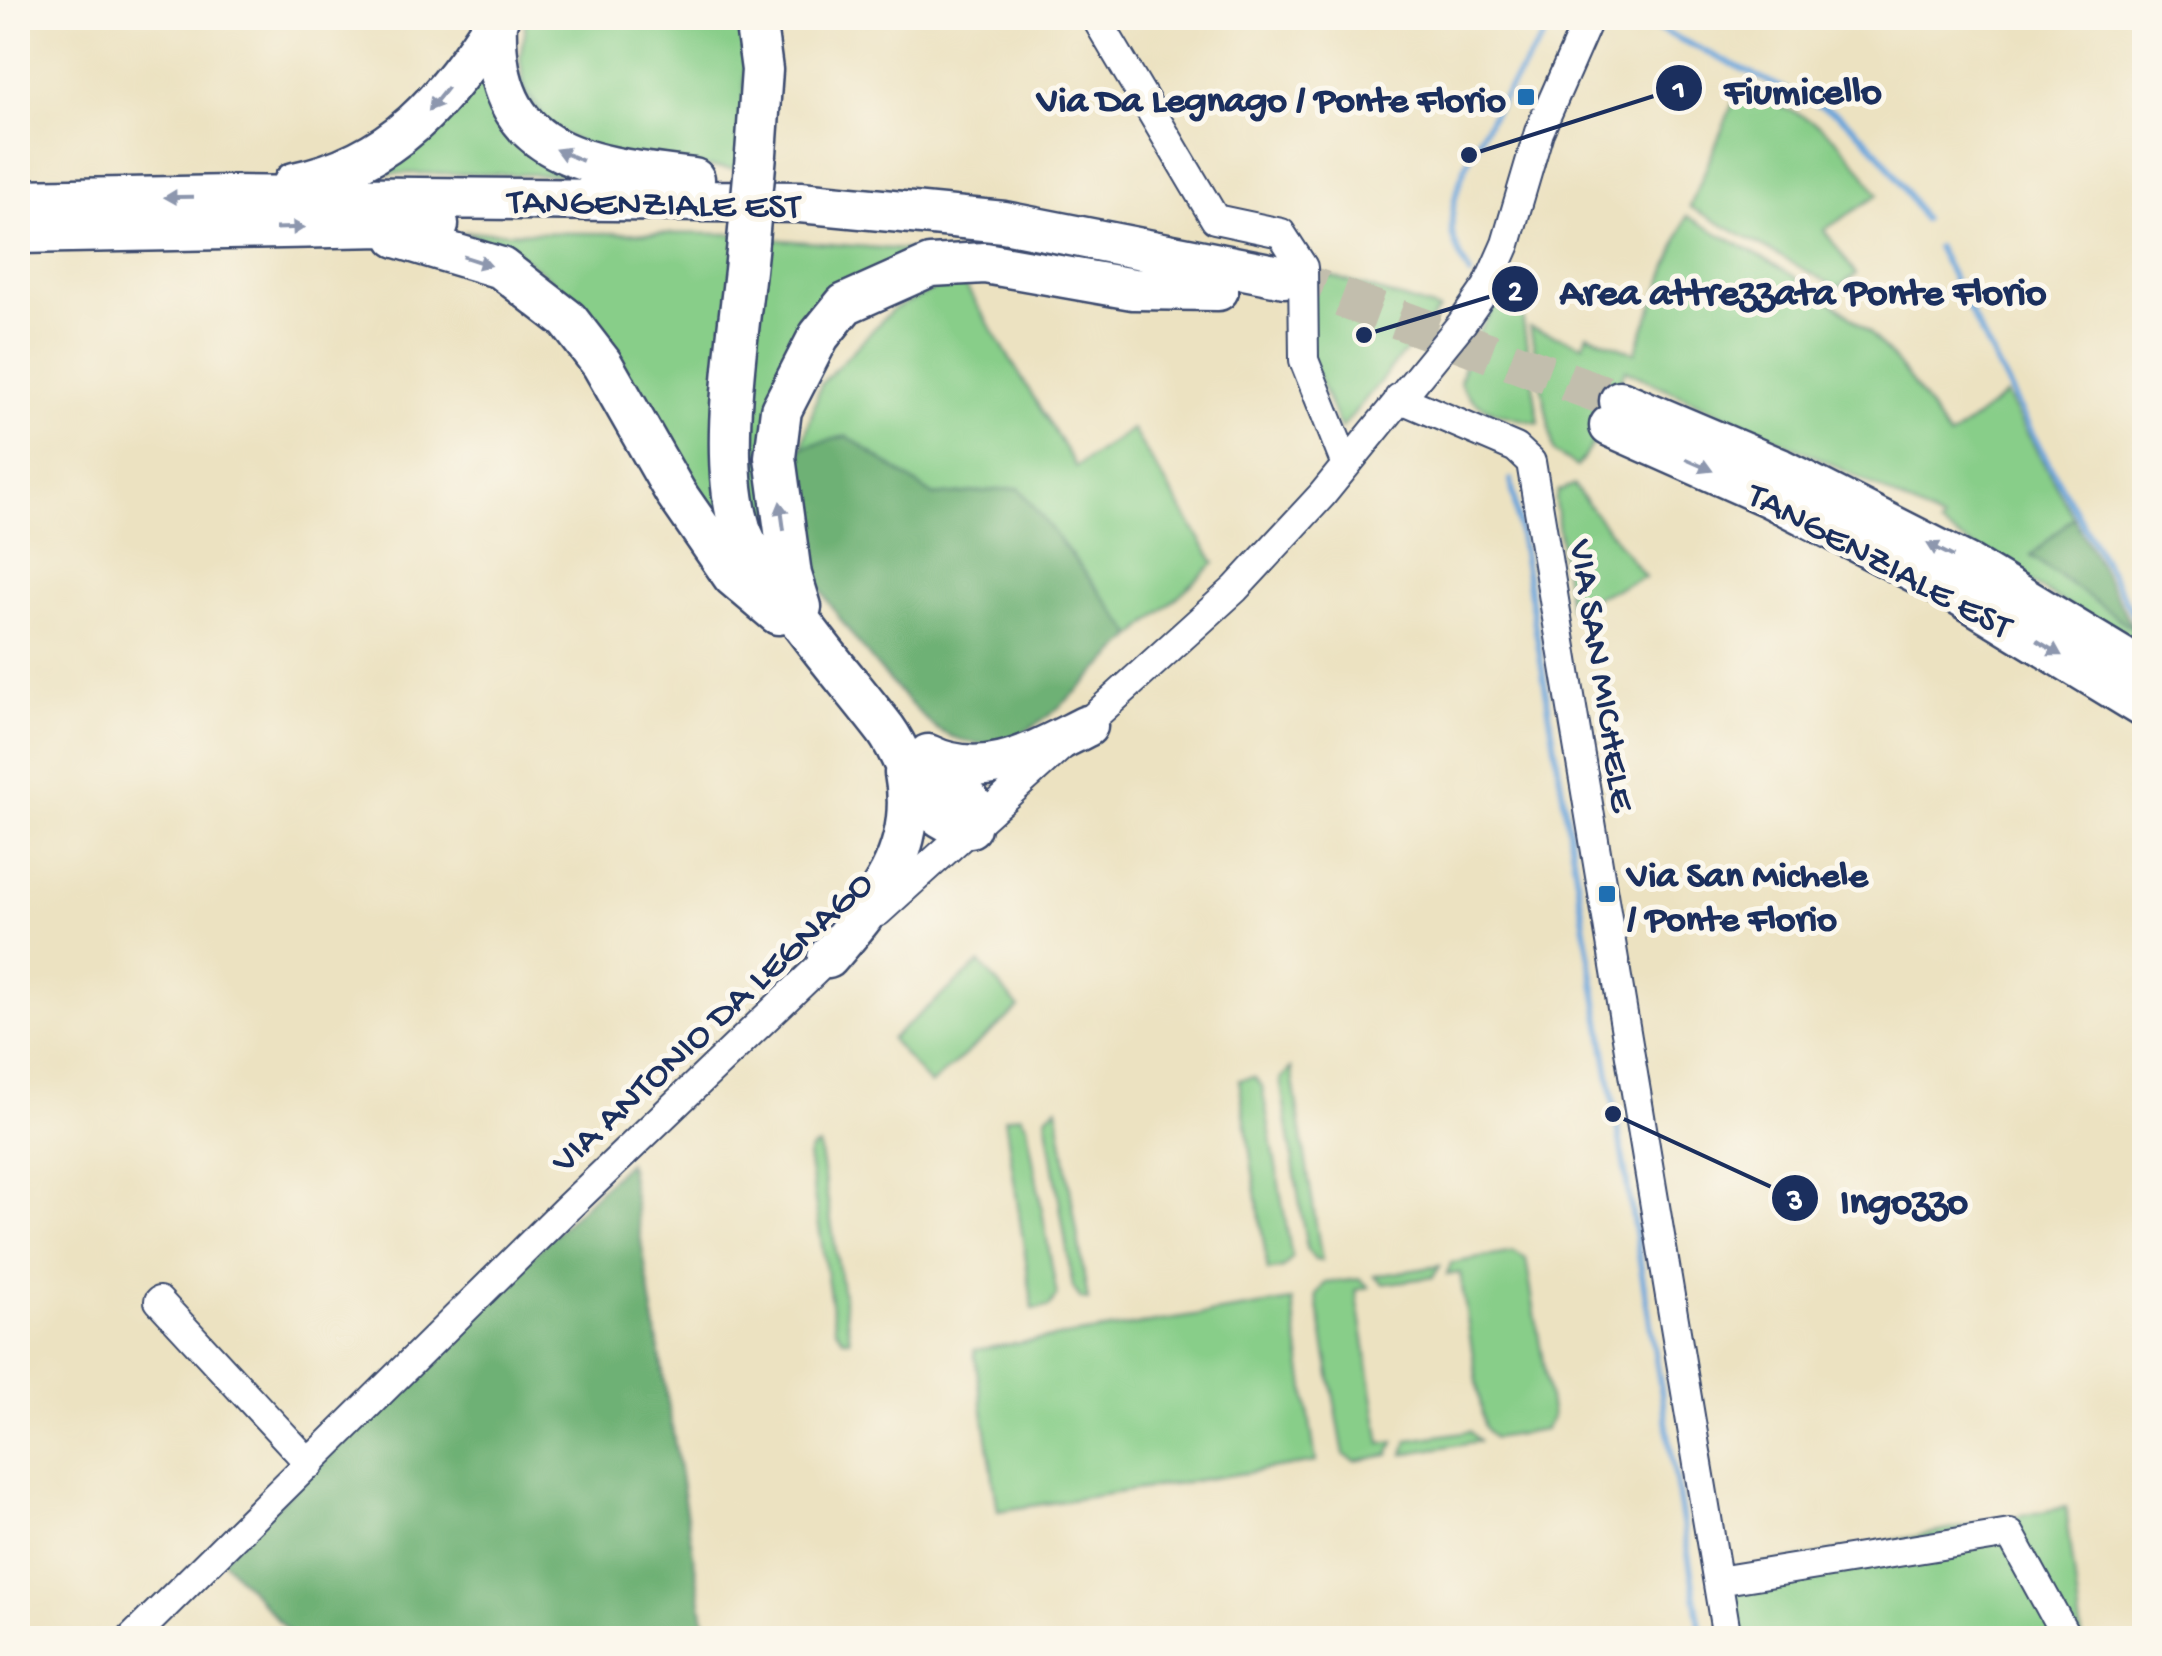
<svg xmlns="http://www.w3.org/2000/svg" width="2162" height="1656" font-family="'Gochi Hand',sans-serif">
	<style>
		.green { fill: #88ce89; stroke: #527e74; stroke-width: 2.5 }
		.forest { fill: #6eb175; stroke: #44706a; stroke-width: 2.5 }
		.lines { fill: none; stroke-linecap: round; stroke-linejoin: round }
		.stream { stroke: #6aa5da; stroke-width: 6 }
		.highway-tunnel { stroke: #c2bead; stroke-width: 40; stroke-dasharray: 40 20; stroke-linecap: butt }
		.minor-casing { stroke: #3a4a6d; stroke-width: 32 }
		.highway-casing { stroke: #3a4a6d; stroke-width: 45 }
		.minor { stroke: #fff; stroke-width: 28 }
		.highway { stroke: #fff; stroke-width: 40 }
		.highway-bridge-casing { stroke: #3a4a6d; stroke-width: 45; stroke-linecap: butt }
		.highway-bridge { stroke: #fff; stroke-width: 40 }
		.oneway { fill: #8d97ae }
		.poi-dot { fill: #1f6fb2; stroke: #fbf7ec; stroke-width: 4 }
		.labels { text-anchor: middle; stroke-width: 10; stroke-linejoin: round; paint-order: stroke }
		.poi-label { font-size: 38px; font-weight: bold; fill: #1b2f5e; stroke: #fbf7ec; text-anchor: end }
		.street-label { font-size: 38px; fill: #1b2f5e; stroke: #fbf7ec }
		.leader { fill: none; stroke: #1b2f5e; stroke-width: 4 }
		.callout-dot { fill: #1b2f5e; stroke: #fbf7ec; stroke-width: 4 }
		.mark-label { font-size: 30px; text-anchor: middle; font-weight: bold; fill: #fff }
		.callout-label { font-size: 40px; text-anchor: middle; font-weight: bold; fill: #1b2f5e; stroke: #fbf7ec; stroke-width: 10; stroke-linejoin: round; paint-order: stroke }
	</style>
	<rect width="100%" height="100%" fill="#fbf7ec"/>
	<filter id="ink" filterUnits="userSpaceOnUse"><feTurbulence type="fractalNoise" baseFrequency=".01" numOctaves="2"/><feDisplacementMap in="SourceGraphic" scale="20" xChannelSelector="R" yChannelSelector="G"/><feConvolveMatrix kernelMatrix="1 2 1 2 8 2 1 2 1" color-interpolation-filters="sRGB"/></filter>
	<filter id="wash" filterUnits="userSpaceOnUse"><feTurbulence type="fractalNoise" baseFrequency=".0048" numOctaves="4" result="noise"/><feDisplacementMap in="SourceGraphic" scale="40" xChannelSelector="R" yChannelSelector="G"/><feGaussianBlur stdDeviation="2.25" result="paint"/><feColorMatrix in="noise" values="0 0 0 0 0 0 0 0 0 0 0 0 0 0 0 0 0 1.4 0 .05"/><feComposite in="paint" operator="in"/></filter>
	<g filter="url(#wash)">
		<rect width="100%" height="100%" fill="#ece2c1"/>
		<path class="green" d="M526 18H745L744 169 615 162 548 125 525 90 520 60Z
			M494 42 582 175 387 173 383 168Z
			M1738 91C1815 118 1833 124 1878 195L1824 230 1856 274 1838 288 1690 207Z
			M1687 216C1748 251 1818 283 1869 333 1901 363 1925 402 1949 438L2006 395 2073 517 2031 556 2144 636V653L1940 526 1943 522 1826 461 1625 370 1599 434 1577 467 1554 452 1530 327 1583 345 1587 334 1635 353Z
			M463 232 739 234 736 555 687 480 614 350 577 300 523 257Z
			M769 239 929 252 802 333 766 548C732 447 757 342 769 239Z
			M1308 269 1439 310 1341 429 1311 361Z
			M960 277 1076 467 1132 429 1215 563 1134 636 1019 488 934 496 847 436 802 447 821 384 892 310Z
			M1513 277H1516L1539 423C1512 418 1471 411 1460 382L1467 351Z
			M1573 485 1645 577 1569 608 1555 501 1558 491Z
			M980 963 1019 1008 930 1085 891 1039Z
			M1291 1068 1322 1261 1315 1260 1307 1250 1280 1079Z
			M1254 1077 1262 1086 1292 1258 1283 1268 1268 1271 1239 1080Z
			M1057 1107 1088 1300 1081 1299 1073 1288 1046 1117Z
			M1020 1115 1027 1125 1057 1296 1049 1307 1033 1309 1005 1118Z
			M819 1146 850 1339H843L835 1328 808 1157 812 1148Z
			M1514 1252 1526 1259 1552 1417 1544 1430 1494 1438 1484 1427 1460 1273 1447 1275 1451 1263Z
			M1440 1266 1433 1277 1383 1284 1374 1276Z
			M1360 1279 1369 1287 1356 1290 1381 1444 1394 1442 1389 1455 1355 1461 1344 1455 1316 1295 1325 1283Z
			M1292 1301 1316 1462 998 1511 974 1350Z
			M1470 1431 1479 1441 1404 1454 1408 1440Z
			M2066 1507 2082 1638H1730L1733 1572Z"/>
		<path class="forest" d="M847 436 934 496 1019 488 1134 636C1098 669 1045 732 997 743 979 748 945 737 932 725 899 695 825 609 811 568 797 527 798 490 802 447Z
			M2073 517 2134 629 2031 556Z
			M628 1162 707 1638H294L222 1559Z"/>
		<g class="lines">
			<path class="stream" d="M1635 18 1837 114C1877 142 1898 178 1923 219
				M1937 247 2034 437 2144 634
				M1470 275C1463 262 1454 246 1452 232 1446 166 1522 73 1556 18
				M1511 480 1702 1638"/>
		</g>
	</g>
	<g filter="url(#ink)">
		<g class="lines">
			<path class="highway-tunnel" d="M1285 277 1620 401"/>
			<defs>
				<path id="minor" d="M1096 18 1215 219 1281 233 1303 267 1304 360 1346 465
					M1399 398 1516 448 1531 462 1727 1638
					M878 912 1235 589 1322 495 1462 323 1487 287 1506 244 1539 132 1589 18
					M159 1301 310 1464
					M1718 1581 2010 1534 2067 1638
					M132 1638 564 1211 839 948"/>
				<path id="highway" d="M755 18 762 70 756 154
					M496 21C491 158 586 166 694 179
					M294 183C394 163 445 99 498 18
					M18 200 231 196 800 202 1004 222 1285 277
					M18 233 438 225
					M397 237 501 268 568 320 602 364 675 492 733 576 778 614
					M748 241C741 323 716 450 740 528 747 549 762 568 775 586 809 637 849 682 886 730 913 767 914 820 970 827L972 805 944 763
					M1620 401 1780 469 1967 564 2144 671
					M1610 426 1770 497 1957 593 2144 707
					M801 607 791 575 775 457 781 410 819 336 845 304 930 266 985 263 1133 289 1218 290
					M928 755C984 783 1036 751 1087 726
					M828 958C876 902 920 851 905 773"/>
			</defs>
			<use href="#minor" class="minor-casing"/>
			<use href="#highway" class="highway-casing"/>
			<use href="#minor" class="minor"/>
			<use href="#highway" class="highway"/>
			<defs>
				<path id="highway-bridge" d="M748 241 756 154"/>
			</defs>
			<use href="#highway-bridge" class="highway-bridge-casing"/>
			<use href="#highway-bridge" class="highway-bridge"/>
		</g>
		<defs><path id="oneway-solid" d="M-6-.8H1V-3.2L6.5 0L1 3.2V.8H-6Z" transform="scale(2.5)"/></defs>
		<g class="oneway">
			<use href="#oneway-solid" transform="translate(438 99) rotate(129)"/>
			<use href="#oneway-solid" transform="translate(569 155) rotate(-157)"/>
			<use href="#oneway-solid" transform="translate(179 197) rotate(179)"/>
			<use href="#oneway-solid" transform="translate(290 228) rotate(-2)"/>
			<use href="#oneway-solid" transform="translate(477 261) rotate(18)"/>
			<use href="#oneway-solid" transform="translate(1699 465) rotate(24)"/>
			<use href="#oneway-solid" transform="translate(782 516) rotate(-98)"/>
			<use href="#oneway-solid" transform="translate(1940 550) rotate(-153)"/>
			<use href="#oneway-solid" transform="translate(2049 648) rotate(31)"/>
		</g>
	</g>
	<g class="poi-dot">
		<rect x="1516" y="87" width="20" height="20" rx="5"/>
		<rect x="1597" y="884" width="20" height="20" rx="5"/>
	</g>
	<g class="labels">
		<g class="poi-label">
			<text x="1506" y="110">Via Da Legnago / Ponte Florio</text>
			<text x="1627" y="885" text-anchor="start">Via San Michele<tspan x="1627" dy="44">/ Ponte Florio</tspan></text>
		</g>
		<g class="street-label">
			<text transform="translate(654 201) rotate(1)" y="13">TANGENZIALE EST</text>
			<text transform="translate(1881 558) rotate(28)" y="13">TANGENZIALE EST</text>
			<text transform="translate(1605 675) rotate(81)" y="13">VIA SAN MICHELE</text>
			<text transform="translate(710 1020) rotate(-43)" y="13">VIA ANTONIO DA LEGNAGO</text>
		</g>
	</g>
	<path class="leader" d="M1469 155L1679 88M1364 335L1515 289M1613 1114L1795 1198"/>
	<g class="callout-dot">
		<circle cx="1469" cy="155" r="10"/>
		<circle cx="1364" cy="335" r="10"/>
		<circle cx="1613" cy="1114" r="10"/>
		<circle cx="1679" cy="88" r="25"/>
		<circle cx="1515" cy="289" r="25"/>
		<circle cx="1795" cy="1198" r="25"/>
	</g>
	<g class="mark-label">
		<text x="1679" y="98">1</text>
		<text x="1515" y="300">2</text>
		<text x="1795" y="1209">3</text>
	</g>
	<g class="callout-label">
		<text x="1803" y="102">Fiumicello</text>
		<text x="1803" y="303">Area attrezzata Ponte Florio</text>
		<text x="1904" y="1212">Ingozzo</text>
	</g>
	<rect width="2162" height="1656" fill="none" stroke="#fbf7ec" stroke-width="60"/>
</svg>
